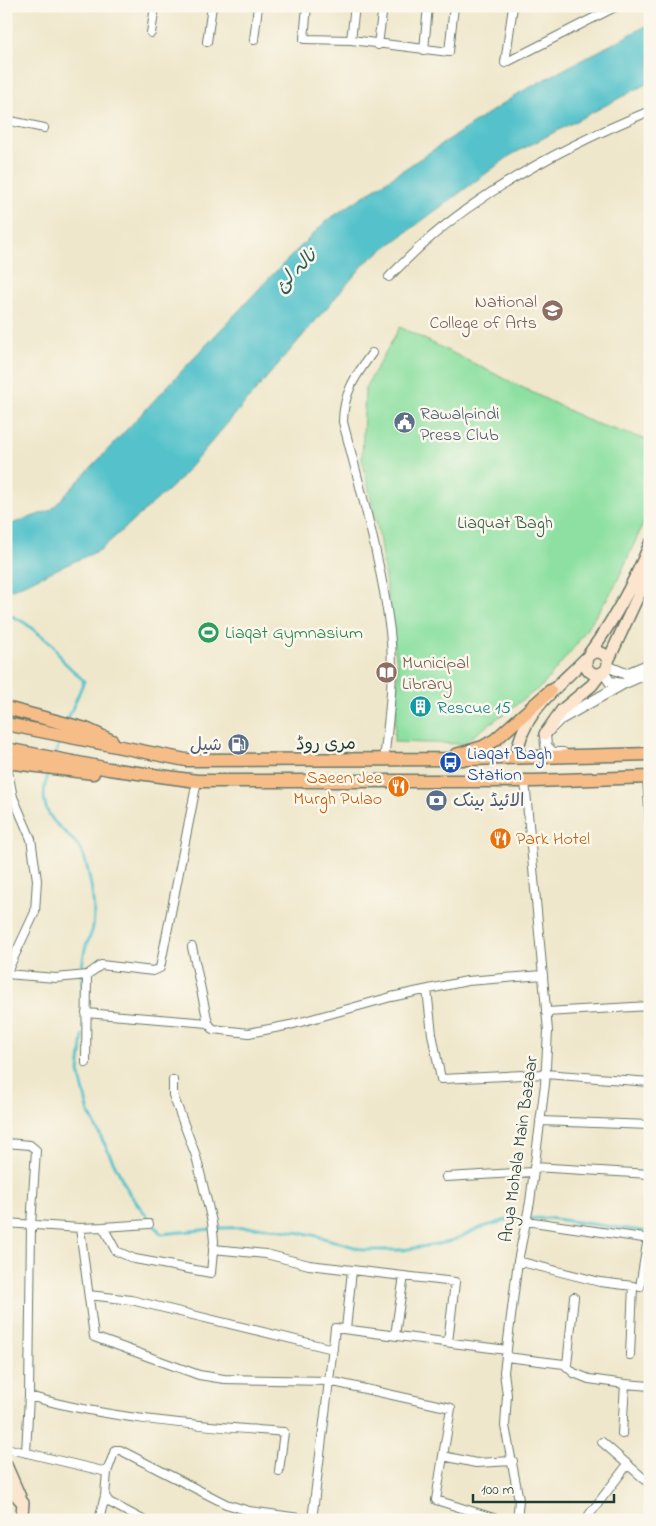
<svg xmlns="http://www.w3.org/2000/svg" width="656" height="1526" font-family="'Indie Flower','Playpen Sans Arabic',sans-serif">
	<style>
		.green { fill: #8de0a1; stroke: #568e6a }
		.water { fill: #54c2cb; stroke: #3a8080 }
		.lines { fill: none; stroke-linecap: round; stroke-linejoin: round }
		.stream { stroke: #54c2cb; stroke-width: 3 }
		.minor-casing { stroke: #687869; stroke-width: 10 }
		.tertiary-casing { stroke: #687869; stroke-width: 12 }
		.secondary-casing { stroke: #687869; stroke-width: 14 }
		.primary-casing { stroke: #687869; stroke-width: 15 }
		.minor { stroke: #fff; stroke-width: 8 }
		.tertiary { stroke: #fff; stroke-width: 10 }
		.secondary { stroke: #fce5cf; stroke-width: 11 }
		.primary { stroke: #f7bd88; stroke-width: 12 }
		.labels { text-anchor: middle; stroke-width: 5; stroke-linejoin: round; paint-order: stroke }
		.education-label { font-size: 18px; fill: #785e54; stroke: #fbf7ec; text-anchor: end }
		.service-label { font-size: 18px; fill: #4e5e75; stroke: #fbf7ec; text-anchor: start }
		.park-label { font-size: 18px; fill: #355e4a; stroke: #fbf7ec }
		.leisure-label { font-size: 18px; fill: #27864d; stroke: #fbf7ec; text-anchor: start }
		.culture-label { font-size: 18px; fill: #0d838f; stroke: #fbf7ec; text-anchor: start }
		.street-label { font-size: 18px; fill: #1f3d34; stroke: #fbf7ec }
		.transit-label { font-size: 18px; fill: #164399; stroke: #fbf7ec; text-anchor: start }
		.food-label { font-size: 18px; fill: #c56008; stroke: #fbf7ec; text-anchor: end }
		.water-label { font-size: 19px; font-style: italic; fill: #2c5e5a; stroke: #fbf7ec }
	</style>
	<rect width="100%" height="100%" fill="#fbf7ec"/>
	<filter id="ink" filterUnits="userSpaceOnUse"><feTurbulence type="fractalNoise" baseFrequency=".02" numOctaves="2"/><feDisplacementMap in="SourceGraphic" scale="10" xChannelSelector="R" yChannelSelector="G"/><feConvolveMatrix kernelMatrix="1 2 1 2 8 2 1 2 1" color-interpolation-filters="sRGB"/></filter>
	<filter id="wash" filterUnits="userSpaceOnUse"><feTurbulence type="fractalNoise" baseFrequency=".0096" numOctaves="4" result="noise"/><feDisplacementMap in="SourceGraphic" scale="20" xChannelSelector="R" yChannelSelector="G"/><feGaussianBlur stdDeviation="1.12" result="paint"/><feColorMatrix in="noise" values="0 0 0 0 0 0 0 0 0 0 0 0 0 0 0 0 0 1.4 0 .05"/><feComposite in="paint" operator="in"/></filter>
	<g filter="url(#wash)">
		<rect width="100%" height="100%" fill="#efe7cb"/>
		<path class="green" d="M400 327 594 423 650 441V509L614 588 576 645 543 685 462 744 394 742 398 671 379 535 362 459 365 388Z"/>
		<path class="water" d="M650 24V82L511 155 366 262 177 482 100 550 6 592V526L51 510 274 273 326 221 519 93Z"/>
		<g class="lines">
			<path class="stream" d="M6 613 25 623 52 644 64 662 84 681 67 721
				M55 756 61 738
				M49 771C29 828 76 824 86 863 91 883 96 906 93 927 92 935 87 941 85 949 81 966 81 984 84 1001
				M83 1035 79 1072 89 1113 129 1193 161 1234 222 1228 263 1227 314 1235 364 1250H403L449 1242 480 1228 510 1219 548 1218 650 1232"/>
		</g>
	</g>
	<g filter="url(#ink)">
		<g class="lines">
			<defs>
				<path id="minor" d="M307 6 304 39 351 40 449 52 454 6
					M151 33 155 6
					M254 40 258 6
					M351 40 355 6
					M207 42 212 6
					M378 45 383 6
					M424 50 428 6
					M505 63 617 6
					M505 63 513 6
					M6 120 44 128
					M389 277C400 266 412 254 424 243 487 187 572 143 650 111
					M372 353C356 375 343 393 343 422 361 491 381 560 390 631 395 674 389 717 384 760
					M647 777 650 827
					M192 947 208 1023
					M6 974 56 978 87 975 101 965 153 971 160 968 197 781
					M6 974 35 912 37 880 31 839 13 797 6 762
					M427 990 432 1034 441 1079 545 1074 650 1082
					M546 1012 650 1006
					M86 1013 208 1023 213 1029 249 1033 290 1025 391 997 467 981 543 975
					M86 1063 87 975
					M540 1121 650 1125
					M6 1143 30 1145 36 1150 31 1225 29 1396
					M534 1167 650 1174
					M446 1177 533 1172
					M526 1221 650 1239
					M6 1223 80 1228 103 1227 116 1251 135 1259 211 1273 214 1241 212 1222 196 1156 173 1095V1080
					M103 1227 149 1224
					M80 1228 94 1337 199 1375 224 1379 329 1381 335 1328 507 1350
					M213 1249 266 1254 309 1265 455 1282 448 1342
					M518 1261 600 1282 633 1286 630 1355
					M640 1287 648 1238
					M89 1295 131 1300 333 1349
					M346 1329 352 1270
					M395 1335 404 1276
					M506 1357 564 1364 574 1373 589 1379 625 1384 622 1434
					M567 1365 574 1297
					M625 1384 650 1386
					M602 1442 650 1484
					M6 1448 107 1472 105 1496 109 1502 143 1520
					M26 1453 29 1396C113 1420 198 1425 284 1432L279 1471
					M443 1456 436 1500 500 1520
					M107 1472 115 1450H120L226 1504 249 1511 314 1520
					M99 1520 105 1496
					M312 1520 329 1381 451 1408 443 1456 476 1463 513 1461
					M517 1520 519 1500 505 1426 507 1395 504 1372 518 1261 530 1202 545 1084 548 1031 525 781
					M588 1520 589 1515 628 1464"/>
				<path id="tertiary" d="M607 666 626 674 650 664
					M603 672 610 682 623 684
					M563 753H553L546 746 545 734 559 720 623 684 650 672"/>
				<path id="secondary" d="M586 663a11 11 0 1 1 22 0a11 11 0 1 1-22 0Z
					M589 654C614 620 634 583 650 544
					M608 661 650 570
					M545 734 562 710 592 685 601 673
					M517 757C519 714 559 686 586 658
					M6 1465 20 1497
					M6 1492 14 1493 23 1503 22 1514 18 1520"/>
				<path id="primary" d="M6 708 86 729 112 741
					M6 724 186 760 468 759 650 754
					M6 749 109 769 197 781H534L650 777
					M456 755 483 747 495 740 550 691
					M6 762 93 773"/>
			</defs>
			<use href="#minor" class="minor-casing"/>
			<use href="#tertiary" class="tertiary-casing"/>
			<use href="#secondary" class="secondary-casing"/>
			<use href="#primary" class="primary-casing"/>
			<use href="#minor" class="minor"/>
			<use href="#tertiary" class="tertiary"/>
			<use href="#secondary" class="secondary"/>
			<use href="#primary" class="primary"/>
		</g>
	</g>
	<defs>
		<symbol id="university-disc" viewBox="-11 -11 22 22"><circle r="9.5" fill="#8d6e63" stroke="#fbf7ec"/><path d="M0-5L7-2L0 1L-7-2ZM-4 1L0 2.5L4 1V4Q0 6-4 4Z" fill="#fff"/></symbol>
		<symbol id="civic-disc" viewBox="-11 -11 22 22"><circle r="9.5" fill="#5c6f8a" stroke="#fbf7ec"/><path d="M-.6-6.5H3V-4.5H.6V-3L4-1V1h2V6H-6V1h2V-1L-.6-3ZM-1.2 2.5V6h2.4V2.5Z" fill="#fff"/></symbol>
		<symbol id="stadium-disc" viewBox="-11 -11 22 22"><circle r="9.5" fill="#2e9e5b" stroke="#fbf7ec"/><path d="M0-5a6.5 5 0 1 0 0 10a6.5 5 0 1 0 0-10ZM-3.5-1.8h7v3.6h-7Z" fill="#fff"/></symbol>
		<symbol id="library-disc" viewBox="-11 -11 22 22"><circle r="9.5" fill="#8d6e63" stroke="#fbf7ec"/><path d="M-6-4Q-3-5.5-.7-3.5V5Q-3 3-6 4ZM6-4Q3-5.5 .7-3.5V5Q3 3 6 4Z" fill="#fff"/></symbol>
		<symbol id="building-disc" viewBox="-11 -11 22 22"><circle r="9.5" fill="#0f9aa8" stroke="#fbf7ec"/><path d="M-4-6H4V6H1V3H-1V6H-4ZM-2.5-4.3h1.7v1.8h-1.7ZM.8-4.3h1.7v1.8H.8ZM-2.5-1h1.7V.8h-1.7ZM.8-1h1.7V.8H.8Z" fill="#fff"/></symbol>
		<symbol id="fuel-disc" viewBox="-11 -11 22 22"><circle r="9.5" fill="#5c6f8a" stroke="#fbf7ec"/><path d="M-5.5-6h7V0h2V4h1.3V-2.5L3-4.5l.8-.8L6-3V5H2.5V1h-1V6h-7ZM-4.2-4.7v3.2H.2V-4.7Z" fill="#fff"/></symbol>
		<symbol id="bus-disc" viewBox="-11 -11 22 22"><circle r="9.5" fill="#1a4fb4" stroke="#fbf7ec"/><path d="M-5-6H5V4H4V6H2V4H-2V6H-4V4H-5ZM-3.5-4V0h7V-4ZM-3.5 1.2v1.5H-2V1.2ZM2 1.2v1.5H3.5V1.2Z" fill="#fff"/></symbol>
		<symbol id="restaurant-disc" viewBox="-11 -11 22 22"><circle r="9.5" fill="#e8710a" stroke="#fbf7ec"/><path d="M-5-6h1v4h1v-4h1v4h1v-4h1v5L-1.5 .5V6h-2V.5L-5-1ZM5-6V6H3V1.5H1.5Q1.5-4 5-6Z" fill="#fff"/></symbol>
		<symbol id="bank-disc" viewBox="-11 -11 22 22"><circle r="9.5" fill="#5c6f8a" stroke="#fbf7ec"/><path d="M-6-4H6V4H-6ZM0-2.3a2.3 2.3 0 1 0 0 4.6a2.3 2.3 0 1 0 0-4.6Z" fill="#fff"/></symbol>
	</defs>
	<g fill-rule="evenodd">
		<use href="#university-disc" x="540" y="298" width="25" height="25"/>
		<use href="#civic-disc" x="392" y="410" width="25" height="25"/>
		<use href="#stadium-disc" x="196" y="620" width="25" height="25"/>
		<use href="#library-disc" x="374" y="660" width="25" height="25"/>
		<use href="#building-disc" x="408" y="694" width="25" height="25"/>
		<use href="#fuel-disc" x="226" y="732" width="25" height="25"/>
		<use href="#bus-disc" x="438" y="750" width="25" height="25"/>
		<use href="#restaurant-disc" x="386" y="774" width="25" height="25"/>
		<use href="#bank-disc" x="424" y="788" width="25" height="25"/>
		<use href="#restaurant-disc" x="488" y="826" width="25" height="25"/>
	</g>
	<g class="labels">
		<g class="education-label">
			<text x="537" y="307">National<tspan x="537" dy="21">College of Arts</tspan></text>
			<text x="402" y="668" text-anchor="start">Municipal<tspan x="402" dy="21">Library</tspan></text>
		</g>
		<g class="service-label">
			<text x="420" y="419">Rawalpindi<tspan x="420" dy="21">Press Club</tspan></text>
			<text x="222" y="750" text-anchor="end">شیل</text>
			<text x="453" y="806">الائیڈ بینک</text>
		</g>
		<g class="park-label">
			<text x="505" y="528">Liaquat Bagh</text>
		</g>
		<g class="leisure-label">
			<text x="225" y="638">Liaqat Gymnasium</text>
		</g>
		<g class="culture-label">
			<text x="437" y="713">Rescue 15</text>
		</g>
		<g class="street-label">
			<text transform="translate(326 743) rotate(-1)" y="6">مری روڈ</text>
			<text transform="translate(518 1149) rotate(-82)" y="6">Arya Mohala Main Bazaar</text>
		</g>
		<g class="transit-label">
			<text x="467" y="759">Liaqat Bagh<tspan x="467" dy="21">Station</tspan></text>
		</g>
		<g class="food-label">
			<text x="382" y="783">Saeen Jee<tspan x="382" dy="21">Murgh Pulao</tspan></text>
			<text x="516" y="844" text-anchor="start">Park Hotel</text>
		</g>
		<g class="water-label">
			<text transform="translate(295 269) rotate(-45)" y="7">نالہ لئ</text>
		</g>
	</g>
	<rect width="656" height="1526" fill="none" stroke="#fbf7ec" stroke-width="25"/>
	<path d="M473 1494v8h141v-8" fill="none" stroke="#1f3d34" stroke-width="2.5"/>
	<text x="481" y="1494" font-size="15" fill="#1f3d34" stroke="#fbf7ec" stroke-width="4" paint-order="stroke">100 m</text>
</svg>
